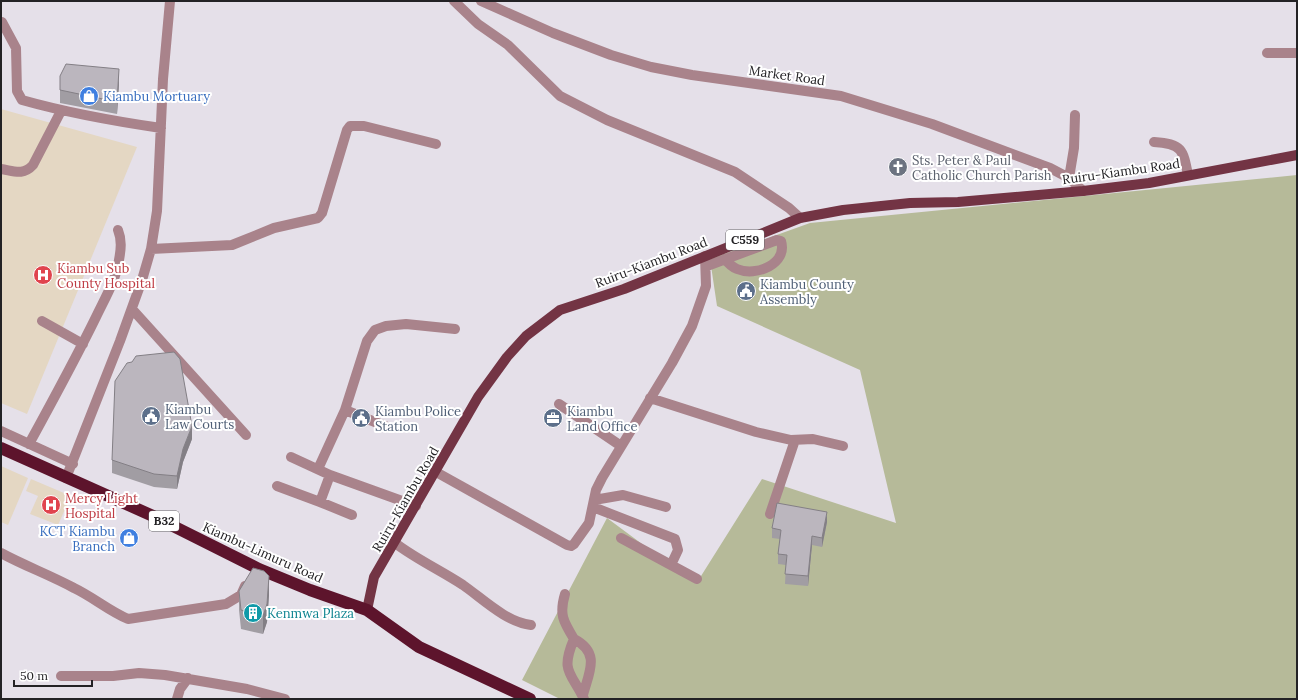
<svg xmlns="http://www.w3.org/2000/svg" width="1298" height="700" font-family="Lora,serif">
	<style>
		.medical { fill: #e4d7c3 }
		.green { fill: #b6ba99 }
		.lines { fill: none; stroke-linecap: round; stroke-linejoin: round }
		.minor { stroke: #a9838b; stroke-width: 10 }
		.major { stroke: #733444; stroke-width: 10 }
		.highway { stroke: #5d142c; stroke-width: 12 }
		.wall { fill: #a19da3 }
		.shaded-wall { fill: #837f85 }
		.building { fill: #bbb6be; stroke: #837f85 }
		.labels { text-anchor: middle; stroke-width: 4; stroke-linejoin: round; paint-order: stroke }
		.shield { fill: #fff; stroke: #656466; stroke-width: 1 }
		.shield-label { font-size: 12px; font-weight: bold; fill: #232225 }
		.street-label { font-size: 13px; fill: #232225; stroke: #fff }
		.shop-label { font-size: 13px; fill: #366cbe; stroke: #fff; text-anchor: start }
		.worship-label { font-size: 13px; fill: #5b616d; stroke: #fff; text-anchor: start }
		.health-label { font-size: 13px; fill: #be3a42; stroke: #fff; text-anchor: start }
		.service-label { font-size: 13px; fill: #4e5e75; stroke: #fff; text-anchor: start }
		.culture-label { font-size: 13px; fill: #0d838f; stroke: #fff; text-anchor: start }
	</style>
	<rect width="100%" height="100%" fill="#e5e0e9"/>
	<path class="medical" d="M1 109 137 147 27 414 1 403Z
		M1 466 28 478 8 525 1 522Z
		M31 479 71 496 58 525 30 514 38 496 26 491Z"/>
	<path class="green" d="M1297 175V699H560L522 680 607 518 696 584 762 479 896 523 860 370 717 306 710 259 810 223Z"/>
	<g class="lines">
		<path class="minor" d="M454 1 478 24 508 45 560 96 607 120 735 172 789 208 800 218
			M481 1 553 33 611 55 651 67 692 75 841 96 932 124 1050 168 1069 178 1083 191
			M2 22 16 48 17 91 22 100C68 113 113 121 161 128
			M1267 53H1297
			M1154 142C1182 144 1183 149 1188 175
			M1 169C14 171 23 176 33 165L61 111
			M1069 178 1074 148 1075 115
			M151 249 232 245 274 228 318 218 322 213 347 130 350 126H364L436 144
			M707 266 777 240 781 241C788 264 756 277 737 269 732 267 728 263 725 259
			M132 309 246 435
			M42 321 83 344
			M650 398 756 432 791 440 813 439 843 446
			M559 404 621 446
			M345 410 385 426
			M1 431 73 464
			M29 444C52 402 75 360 96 317 105 298 116 280 119 260 121 249 122 240 118 230
			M291 457 330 475 416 506
			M318 469 345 410 367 341 375 330 386 326 406 324 455 329
			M436 472 567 545 571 546 574 544 589 523 596 490 602 478 672 363 692 326 706 286 705 256
			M330 475 320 502 352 515
			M66 478 120 341 142 280 151 249 157 211 163 79 170 1
			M277 486 320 502
			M594 500 623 495 666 507
			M593 507 675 539 678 550 671 565 697 579
			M770 514 795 440
			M621 538 671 565
			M395 543C416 559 440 570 463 585 483 599 506 622 531 625
			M1 553C25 566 50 575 74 588 93 597 109 611 128 619L226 604 241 595 245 586
			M565 594C559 614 563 621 574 639 560 672 571 672 584 699
			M574 639C601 653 589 672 583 695
			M61 676H113L139 673 165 675 247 689 285 699
			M177 699 180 689 188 678"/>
		<path class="major" d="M367 610 374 577 478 397 507 357 526 336 560 310 624 289 800 218 843 210 910 203 958 202 1083 191 1149 183 1297 155"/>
		<path class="highway" d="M1 448 153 516 259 569 310 590 367 610 419 647 530 699"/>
	</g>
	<path class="wall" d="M60 76 119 82 117 114 60 103Z
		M192 439 183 462 177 489 154 487 112 473V460Z
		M827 522 822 547 812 545 808 586 785 584 786 565 778 564V554L780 539 772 538V528Z
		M239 591 269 595 267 622 263 634 241 629 239 610Z"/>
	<path class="shaded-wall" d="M119 69V82L117 114V102Z
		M192 426V439L183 462 177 489V476L183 449Z
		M827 512V522L822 547V538Z
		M812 536V545L808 586V576Z
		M269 576V595L267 622 263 634V616Z"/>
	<path class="building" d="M66 64 119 69 117 102 60 90V76Z
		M174 352 180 359 192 426 183 449 177 476 154 474 112 460 115 381 127 363 132 362 136 356Z
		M777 503 827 512 822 538 812 536 808 576 785 574 787 555 778 554 781 530 772 528Z
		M253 568 264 571 269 576 267 604 263 616 241 610 239 591Z"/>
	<defs>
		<symbol id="shop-disc" viewBox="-11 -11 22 22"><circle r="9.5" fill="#3f7fe0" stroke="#fff"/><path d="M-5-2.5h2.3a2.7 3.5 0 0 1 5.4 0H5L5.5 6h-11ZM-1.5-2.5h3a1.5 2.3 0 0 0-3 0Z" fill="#fff"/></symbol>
		<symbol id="church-disc" viewBox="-11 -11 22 22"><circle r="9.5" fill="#6b7280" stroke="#fff"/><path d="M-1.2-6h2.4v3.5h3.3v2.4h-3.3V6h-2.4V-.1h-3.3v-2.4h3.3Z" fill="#fff"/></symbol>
		<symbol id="hospital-disc" viewBox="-11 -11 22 22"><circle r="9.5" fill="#e0444e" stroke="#fff"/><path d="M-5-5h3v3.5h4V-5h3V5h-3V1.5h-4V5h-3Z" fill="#fff"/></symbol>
		<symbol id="civic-disc" viewBox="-11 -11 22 22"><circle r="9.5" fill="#5c6f8a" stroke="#fff"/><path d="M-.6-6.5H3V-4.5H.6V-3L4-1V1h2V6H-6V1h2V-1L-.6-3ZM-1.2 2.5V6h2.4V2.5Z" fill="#fff"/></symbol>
		<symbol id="office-disc" viewBox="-11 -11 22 22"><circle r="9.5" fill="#5c6f8a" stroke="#fff"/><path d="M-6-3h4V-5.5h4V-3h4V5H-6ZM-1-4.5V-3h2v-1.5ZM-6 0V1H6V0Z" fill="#fff"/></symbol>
		<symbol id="building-disc" viewBox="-11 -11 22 22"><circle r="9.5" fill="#0f9aa8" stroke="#fff"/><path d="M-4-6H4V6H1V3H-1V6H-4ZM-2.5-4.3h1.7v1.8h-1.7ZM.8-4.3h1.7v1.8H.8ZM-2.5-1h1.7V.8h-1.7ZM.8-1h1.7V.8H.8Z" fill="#fff"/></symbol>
	</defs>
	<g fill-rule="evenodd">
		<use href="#shop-disc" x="78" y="85" width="22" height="22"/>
		<use href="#church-disc" x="887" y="156" width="22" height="22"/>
		<use href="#hospital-disc" x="32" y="264" width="22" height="22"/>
		<use href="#civic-disc" x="735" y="280" width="22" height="22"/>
		<use href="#civic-disc" x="140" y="405" width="22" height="22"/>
		<use href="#civic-disc" x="350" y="407" width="22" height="22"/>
		<use href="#office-disc" x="542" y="407" width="22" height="22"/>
		<use href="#hospital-disc" x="40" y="494" width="22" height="22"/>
		<use href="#shop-disc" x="118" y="527" width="22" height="22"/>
		<use href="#building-disc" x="242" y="602" width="22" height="22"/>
	</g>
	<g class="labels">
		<g class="shield">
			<rect x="726" y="230" width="38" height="20" rx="3"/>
			<rect x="149" y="511" width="30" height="20" rx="3"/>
		</g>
		<g class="shield-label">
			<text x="745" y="244">C559</text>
			<text x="164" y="525">B32</text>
		</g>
		<g class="street-label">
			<text transform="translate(787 75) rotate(8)" y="5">Market Road</text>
			<text transform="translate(1121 171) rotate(-8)" y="5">Ruiru-Kiambu Road</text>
			<text transform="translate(651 262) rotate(-21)" y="5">Ruiru-Kiambu Road</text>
			<text transform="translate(405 499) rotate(-60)" y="5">Ruiru-Kiambu Road</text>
			<text transform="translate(263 552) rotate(24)" y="5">Kiambu-Limuru Road</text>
		</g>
		<g class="shop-label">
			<text x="103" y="101">Kiambu Mortuary</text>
			<text x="115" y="536" text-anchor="end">KCT Kiambu<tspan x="115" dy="15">Branch</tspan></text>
		</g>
		<g class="worship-label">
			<text x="912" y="165">Sts. Peter &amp; Paul<tspan x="912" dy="15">Catholic Church Parish</tspan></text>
		</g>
		<g class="health-label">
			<text x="57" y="273">Kiambu Sub<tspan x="57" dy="15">County Hospital</tspan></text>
			<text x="65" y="503">Mercy Light<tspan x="65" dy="15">Hospital</tspan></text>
		</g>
		<g class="service-label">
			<text x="760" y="289">Kiambu County<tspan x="760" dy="15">Assembly</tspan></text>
			<text x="165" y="414">Kiambu<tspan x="165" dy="15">Law Courts</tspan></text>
			<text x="375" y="416">Kiambu Police<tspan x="375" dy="15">Station</tspan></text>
			<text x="567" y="416">Kiambu<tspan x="567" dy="15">Land Office</tspan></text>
		</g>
		<g class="culture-label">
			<text x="267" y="618">Kenmwa Plaza</text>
		</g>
	</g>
	<rect width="1298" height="700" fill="none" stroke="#232225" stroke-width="4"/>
	<path d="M14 680v6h78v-6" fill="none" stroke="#232225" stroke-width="2"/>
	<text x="20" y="680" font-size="12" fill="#232225" stroke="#ffffff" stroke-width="3" paint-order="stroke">50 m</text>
</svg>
